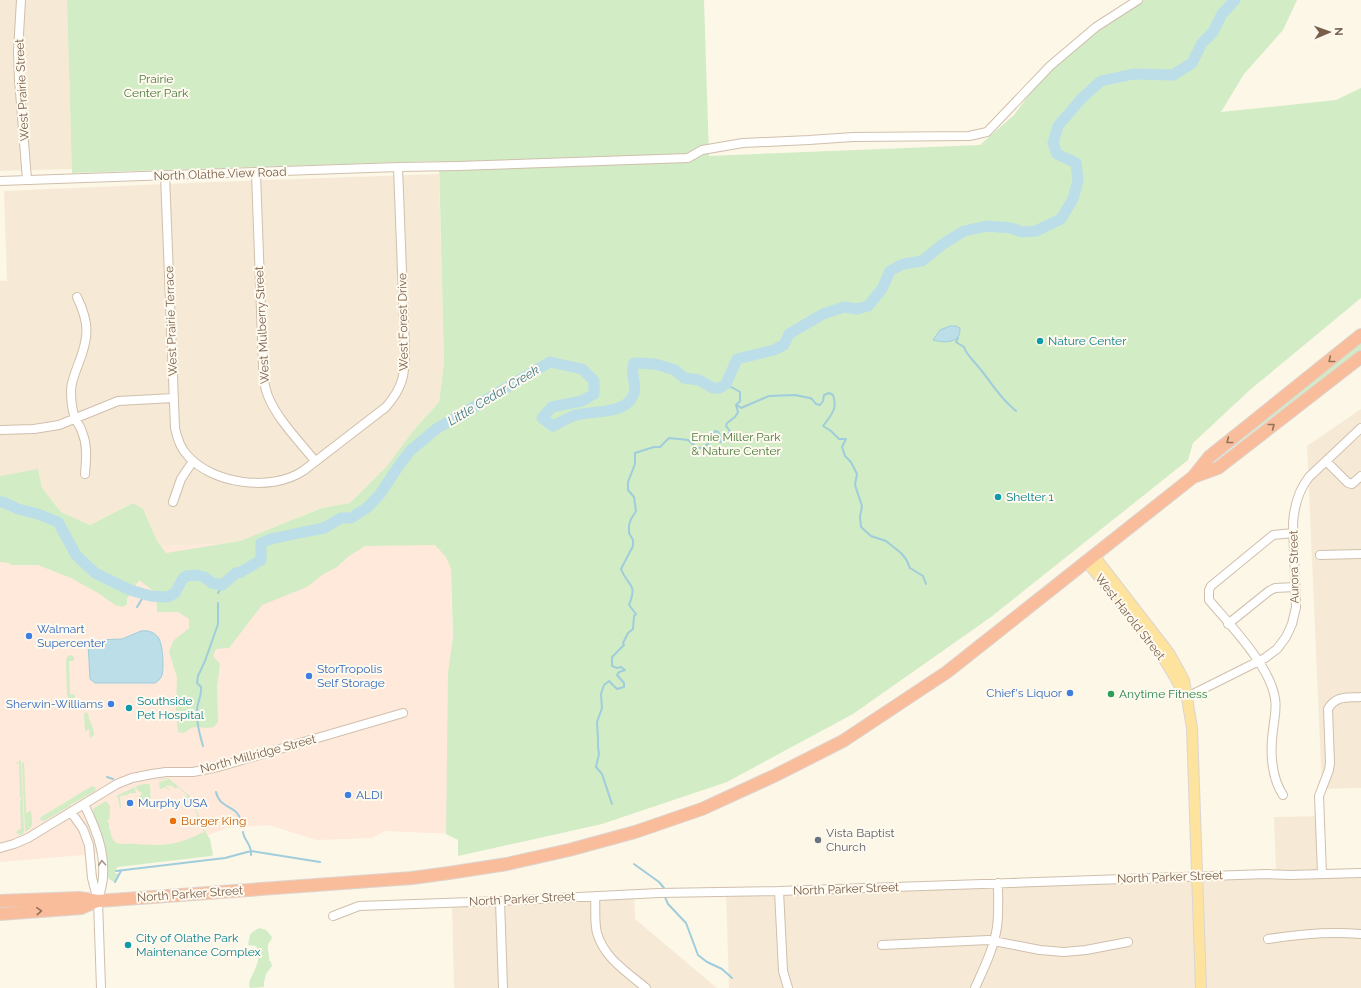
<svg xmlns="http://www.w3.org/2000/svg" width="1361" height="988" font-family="Raleway,sans-serif">
	<style>
		.residential { fill: #f6ead6 }
		.commercial { fill: #fee9db }
		.green { fill: #d2ecc5 }
		.water { fill: #bbdee9; stroke: #a0cddb }
		.lines { fill: none; stroke-linecap: round; stroke-linejoin: round }
		.stream { stroke: #a0cddb; stroke-width: 2 }
		.river { stroke: #bbdee9; stroke-width: 11 }
		.minor-casing { stroke: #d0bfac; stroke-width: 10 }
		.major-casing { stroke: #dcd5d0; stroke-width: 12 }
		.highway-casing { stroke: #dcd5d0; stroke-width: 14 }
		.minor { stroke: #fff; stroke-width: 8 }
		.major { stroke: #fee39e; stroke-width: 10 }
		.highway { stroke: #fabd9c; stroke-width: 12 }
		.oneway { stroke: #93725a }
		.oneway2 { stroke: #a89789 }
		.culture-dot { fill: #0f9aa8; stroke: #fffaef; stroke-width: 1.5 }
		.shop-dot { fill: #3f7fe0; stroke: #fffaef; stroke-width: 1.5 }
		.leisure-dot { fill: #2e9e5b; stroke: #fffaef; stroke-width: 1.5 }
		.food-dot { fill: #e8710a; stroke: #fffaef; stroke-width: 1.5 }
		.worship-dot { fill: #6b7280; stroke: #fffaef; stroke-width: 1.5 }
		.labels { text-anchor: middle; stroke-width: 4; stroke-linejoin: round; paint-order: stroke }
		.park-label { font-size: 12px; fill: #4b7a3e; stroke: #fffaef }
		.street-label { font-size: 12px; fill: #795f4a; stroke: #fffaef }
		.culture-label { font-size: 12px; fill: #0d838f; stroke: #fffaef; text-anchor: start }
		.shop-label { font-size: 12px; fill: #366cbe; stroke: #fffaef; text-anchor: start }
		.leisure-label { font-size: 12px; fill: #27864d; stroke: #fffaef; text-anchor: start }
		.food-label { font-size: 12px; fill: #c56008; stroke: #fffaef; text-anchor: start }
		.worship-label { font-size: 12px; fill: #5b616d; stroke: #fffaef; text-anchor: start }
		.water-label { font-size: 13px; font-style: italic; fill: #427a8e; stroke: #fffaef }
	</style>
	<rect width="100%" height="100%" fill="#fdf7e8"/>
	<path class="residential" d="M0 0H67L72 169 0 171Z
		M439 174 444 363 439 402 413 431 386 467 350 503 322 508 240 541 223 544 160 546 133 503 90 525 61 512 42 488 38 470 0 476V281H7L4 191 213 182Z
		M1361 409V788L1322 789 1307 446Z
		M1324 816 1326 872 1361 871V988H729L726 891 1276 874 1274 817Z
		M634 894 635 919 717 988H454L452 903Z"/>
	<path class="commercial" d="M450 537 458 834 385 831 372 838 316 840 269 825 227 828 177 847 0 862V551Z"/>
	<path class="green" d="M67 0H704L709 156 980 145 1014 115 1050 66 1138 0H1297L1283 30 1244 74 1221 112 1336 100 1361 88V298L1251 389 1193 443 1188 460 991 617 853 714 727 782 602 824 458 856V840L446 834 448 673 453 637 451 569 446 557 435 545 365 546 349 556 337 567 322 575 307 587 262 605 229 648 216 649 213 656 220 664 217 687 218 722 214 727C199 730 197 722 184 733L178 732 176 710 177 677 169 652 173 641 189 628V619L178 612H157L156 593 139 580 127 599V604L123 607 115 605 98 593 71 578 38 565H10V563L0 562V476L38 469 42 488 61 512 90 525 133 503 143 509 157 541 166 553 240 541 322 508 350 503 386 467 413 431 439 402 444 363 439 161 72 173Z
		M1361 342V350L1216 460V459Z
		M71 655 74 657V661H69L70 694 75 695V697L73 699H69L67 695 66 660 68 656Z
		M86 712 88 714C89 722 94 727 94 735L90 738 89 729 86 731 85 730 84 714Z
		M30 759 24 762 26 813 31 811C32 821 35 827 25 832L22 763Z
		M21 760 24 830 23 834 19 835 16 832 21 828 20 801 22 798 20 797 19 763 14 765Z
		M168 778 191 797 206 833 210 839 213 855 211 856 118 867 115 870V873L119 874 114 882 109 879 107 874 97 822 93 816 94 808 106 801 110 806V810H109L110 812 109 820 107 821 108 823H109V829H110C112 848 121 843 135 844 148 845 162 846 175 843 185 841 195 836 204 832L190 797 185 799 187 795 178 787 176 789 171 785 169 786 167 785 166 786 171 791 165 787 160 789 159 782 168 780V779L158 780 160 779Z
		M144 784H149L150 786 151 807H150L149 797 144 798 145 806 138 805V797L141 795 142 793 137 790 136 786Z
		M92 786 96 788 95 791 74 803 71 804 70 806 44 821 40 820 41 817Z
		M135 787 136 793H130L128 795 120 796 121 808H120L118 799H119L116 796Z
		M259 928 266 930 272 937C271 942 268 942 268 946 267 952 270 955 269 960L271 962 272 966 266 974 264 982V987L250 988C245 978 265 965 256 946L248 945C251 932 248 935 259 928Z"/>
	<path class="water" d="M950 326H956L960 328C961 344 944 343 933 340L940 330Z
		M141 631C148 630 154 632 158 637 163 643 164 668 162 675 161 679 158 681 155 683H95L90 679 88 642 97 640 122 639Z"/>
	<g class="lines">
		<path class="stream" d="M958 338 956 342 964 347C967 356 975 362 981 370 994 386 999 397 1016 411
			M737 405 741 408 769 396 795 395 810 398 812 399 816 404 820 405 823 401 824 395 829 393 833 395C838 409 831 415 823 426L831 431 839 439H846L842 447 845 456 851 462 857 474 855 485 862 506 860 517 861 527 871 536 886 541 901 553 906 559 910 568 923 576 926 584
			M218 593 222 585
			M137 607 145 594
			M203 746C200 735 196 723 197 711 197 703 202 695 201 687L197 683 198 676 205 661 218 624V603
			M107 777 113 779
			M216 792C220 810 237 804 241 821
			M612 804 602 774 596 767 599 754 598 747V739L597 722 602 708 601 694 604 685 609 681 617 689 624 687V683L617 675 619 672 625 670 621 667 617 668 612 666V657L624 645 623 643 628 633 633 629 634 616 636 614 629 605C638 583 628 587 621 569L633 546V540L629 533V525L631 519 636 511 634 497 628 490V482L635 464V453L654 447H660L669 438 688 440 697 448C707 449 711 440 715 431L718 432 721 437 720 442 725 441 730 431 726 426 727 423 735 417 738 412 736 405 740 401V392L726 384
			M243 832C244 841 252 844 251 855
			M634 864 659 882 664 888
			M116 871 225 858 251 851 320 862
			M115 882 121 871
			M665 897 668 904 686 923 698 955 707 962 722 969 732 978"/>
		<path class="river" d="M0 502H3L18 509 38 514 58 522 76 555 95 573 130 590 151 596 167 597 175 593 182 580 186 576 196 575 204 577 212 583 222 585 236 573 241 572 261 560V543L271 539 294 534 324 528 341 518H351L368 507 380 494 400 464 410 451 436 429 550 362 582 369 594 381V394L582 401 552 407 542 418 553 426C559 423 566 419 573 416 589 410 621 415 631 399 640 387 629 376 634 363L655 364 675 370 684 378 699 380 713 388H720L726 384 737 359 774 350 784 345 789 334 823 314 844 307 857 309 868 306 882 289 890 271 903 264 922 261 943 244 964 231 987 226 1011 228 1022 232 1036 231 1061 219 1073 199 1078 180 1076 163 1057 154 1053 143 1058 126 1082 98 1101 81 1133 74 1173 75 1192 63 1202 43 1213 32 1222 14 1235 0"/>
		<defs>
			<path id="minor" d="M21 0 18 51 19 79 27 180
				M256 173 263 366C263 376 264 386 268 396 277 419 300 442 315 461
				M165 175 175 428C177 438 180 448 188 456 213 484 271 492 303 471L386 407C403 387 405 375 405 350L398 167
				M0 181 398 167 458 166 688 158 702 150 743 143 809 140 853 137 969 136 987 132 1050 66 1096 27 1138 0
				M77 297C90 324 89 337 78 365 75 373 71 382 71 391 71 400 72 410 75 418 77 423 81 427 82 432 88 446 86 460 85 474
				M0 430 34 429 59 425 118 401 174 398
				M1326 461 1348 483 1352 484 1361 476
				M173 502 181 479 193 461
				M1320 555 1361 554
				M1228 624 1269 591 1275 588 1295 587
				M1187 697 1265 658 1277 649 1286 637 1292 624 1296 607 1293 524C1294 506 1298 491 1309 477L1361 428
				M1283 795C1271 777 1270 751 1273 730 1274 720 1277 709 1275 699 1271 667 1230 625 1209 600V590L1211 586 1273 535 1293 533
				M84 804C95 827 105 850 103 876 103 884 100 891 99 898
				M71 812 83 829 89 845 92 878 98 901 101 988
				M0 848 14 844 28 838 117 784 132 778 152 774 166 772H193L218 767 403 713
				M1322 874 1319 796 1329 770 1330 763 1328 709C1336 695 1347 698 1361 697
				M779 891 783 971 788 988
				M595 896C596 908 594 921 597 933 604 958 627 972 646 988
				M500 901 503 988
				M333 916 359 906 500 901 659 893 779 891 1267 874 1290 875 1361 873
				M1268 939C1299 934 1329 931 1361 934
				M882 945 988 940 1040 950 1064 952 1086 950 1128 942
				M975 988C984 968 994 948 997 927 999 912 998 898 998 883"/>
			<path id="major" d="M1187 697C1178 685 1173 673 1165 661 1142 628 1116 597 1091 567V559L1098 561 1169 653 1178 669 1184 680 1192 728 1201 988"/>
			<path id="highway" d="M1193 477 1218 468 1361 357
				M0 901 79 898 98 901 412 878 449 873 507 864 569 850 635 832 702 809 776 775 843 741 947 672 1193 477 1209 457 1361 335
				M0 914 81 908 97 901"/>
		</defs>
		<use href="#minor" class="minor-casing"/>
		<use href="#major" class="major-casing"/>
		<use href="#highway" class="highway-casing"/>
		<use href="#minor" class="minor"/>
		<use href="#major" class="major"/>
		<use href="#highway" class="highway"/>
	</g>
	<defs><path id="oneway-chevron" d="M-2-3.5L2.5 0L-2 3.5" fill="none" stroke-width="1.6" stroke-linecap="round" stroke-linejoin="round"/></defs>
	<g class="oneway">
		<use href="#oneway-chevron" transform="translate(1331 360) rotate(141)"/>
		<use href="#oneway-chevron" transform="translate(1272 426) rotate(-38)"/>
		<use href="#oneway-chevron" transform="translate(1229 441) rotate(142)"/>
		<use href="#oneway-chevron" transform="translate(39 911) rotate(-4)"/>
	</g>
	<use class="oneway2" href="#oneway-chevron" transform="translate(102 863) rotate(-93)"/>
	<g class="culture-dot">
		<circle cx="1040" cy="341" r="4"/>
		<circle cx="998" cy="497" r="4"/>
		<circle cx="129" cy="708" r="4"/>
		<circle cx="128" cy="945" r="4"/>
	</g>
	<g class="shop-dot">
		<circle cx="29" cy="636" r="4"/>
		<circle cx="309" cy="676" r="4"/>
		<circle cx="1070" cy="693" r="4"/>
		<circle cx="111" cy="704" r="4"/>
		<circle cx="348" cy="795" r="4"/>
		<circle cx="130" cy="803" r="4"/>
	</g>
	<circle class="leisure-dot" cx="1111" cy="694" r="4"/>
	<circle class="food-dot" cx="173" cy="821" r="4"/>
	<circle class="worship-dot" cx="818" cy="840" r="4"/>
	<g class="labels">
		<g class="park-label">
			<text x="156" y="83">Prairie<tspan x="156" dy="14">Center Park</tspan></text>
			<text x="736" y="441">Ernie Miller Park<tspan x="736" dy="14">&amp; Nature Center</tspan></text>
		</g>
		<g class="street-label">
			<text transform="translate(22 90) rotate(-93)" y="4">West Prairie Street</text>
			<text transform="translate(220 174) rotate(-2)" y="4">North Olathe View Road</text>
			<text transform="translate(171 321) rotate(-92)" y="4">West Prairie Terrace</text>
			<text transform="translate(403 322) rotate(-91)" y="4">West Forest Drive</text>
			<text transform="translate(262 325) rotate(-93)" y="4">West Mulberry Street</text>
			<text transform="translate(1294 567) rotate(-91)" y="4">Aurora Street</text>
			<text transform="translate(1130 617) rotate(52)" y="4">West Harold Street</text>
			<text transform="translate(258 754) rotate(-15)" y="4">North Millridge Street</text>
			<text transform="translate(1170 877) rotate(-2)" y="4">North Parker Street</text>
			<text transform="translate(846 889) rotate(-2)" y="4">North Parker Street</text>
			<text transform="translate(190 894) rotate(-4)" y="4">North Parker Street</text>
			<text transform="translate(522 899) rotate(-3)" y="4">North Parker Street</text>
		</g>
		<g class="culture-label">
			<text x="1048" y="345">Nature Center</text>
			<text x="1006" y="501">Shelter 1</text>
			<text x="137" y="705">Southside<tspan x="137" dy="14">Pet Hospital</tspan></text>
			<text x="136" y="942">City of Olathe Park<tspan x="136" dy="14">Maintenance Complex</tspan></text>
		</g>
		<g class="shop-label">
			<text x="37" y="633">Walmart<tspan x="37" dy="14">Supercenter</tspan></text>
			<text x="317" y="673">StorTropolis<tspan x="317" dy="14">Self Storage</tspan></text>
			<text x="1062" y="697" text-anchor="end">Chief's Liquor</text>
			<text x="103" y="708" text-anchor="end">Sherwin-Williams</text>
			<text x="356" y="799">ALDI</text>
			<text x="138" y="807">Murphy USA</text>
		</g>
		<g class="leisure-label">
			<text x="1119" y="698">Anytime Fitness</text>
		</g>
		<g class="food-label">
			<text x="181" y="825">Burger King</text>
		</g>
		<g class="worship-label">
			<text x="826" y="837">Vista Baptist<tspan x="826" dy="14">Church</tspan></text>
		</g>
		<g class="water-label">
			<text transform="translate(493 395) rotate(-31)" y="5">Little Cedar Creek</text>
		</g>
	</g>
	<g transform="translate(1329 32) rotate(88)" stroke="#fffaef" stroke-width="3" paint-order="stroke">
	<path d="M0-3L7 15L0 10L-7 15Z" fill="#795f4a"/>
	<text y="-6" font-size="11" font-weight="bold" text-anchor="middle" fill="#795f4a">N</text>
	</g>
</svg>
